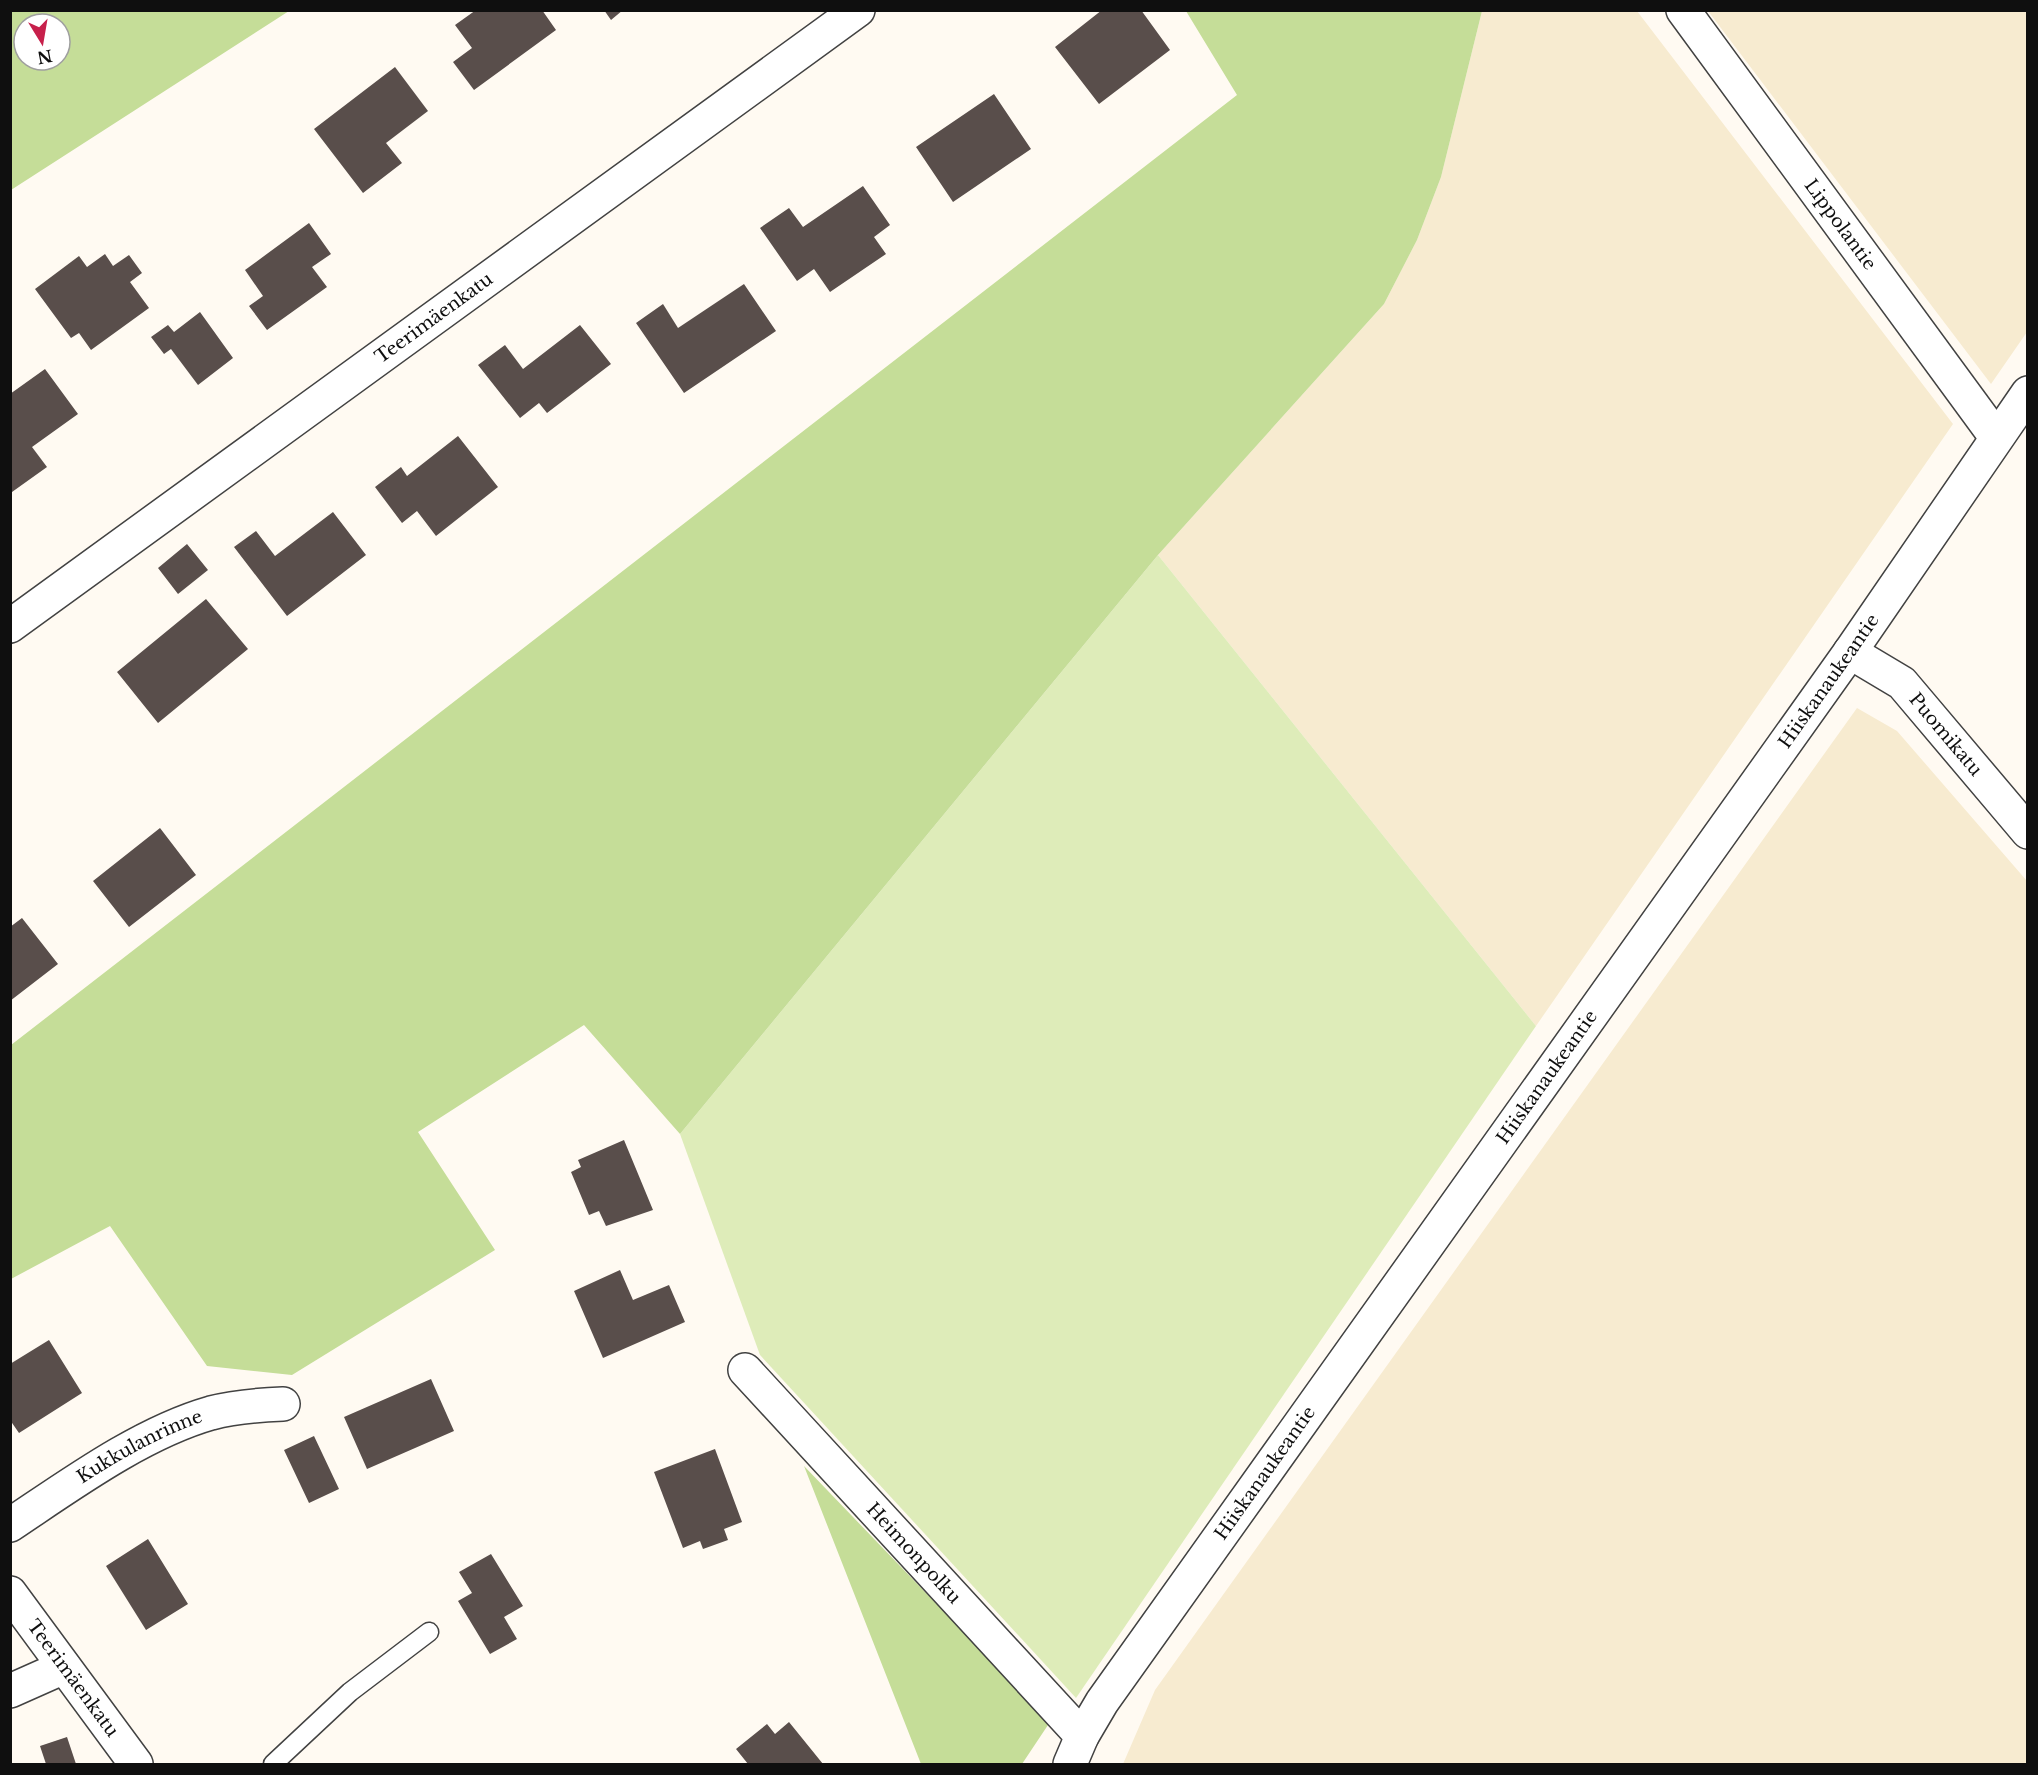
<svg xmlns="http://www.w3.org/2000/svg" width="2038" height="1775" font-family="'Libre Baskerville',serif">
	<style>
		.farmland { fill: #f7ebd0 }
		.green { fill: #deecb9 }
		.forest { fill: #c5dd98; fill-rule: evenodd }
		.building { fill: #594e4b }
		.lines { fill: none; stroke-linecap: round; stroke-linejoin: round }
		.service-casing { stroke: #424242; stroke-width: 21 }
		.minor-casing { stroke: #424242; stroke-width: 36 }
		.service { stroke: #fff; stroke-width: 18 }
		.minor { stroke: #fff; stroke-width: 33 }
		.labels { text-anchor: middle; stroke-width: 6; stroke-linejoin: round; paint-order: stroke }
		.street-label { font-size: 18px; fill: #0f0f0f; stroke: #fff }
	</style>
	<rect width="100%" height="100%" fill="#fffaf2"/>
	<path class="farmland" d="M1482 11H1637L1953 424 1536 1026 1158 555 1384 304 1417 240 1441 177Z
		M1708 11H2027V332L1991 384Z
		M1857 708 1897 731 2027 881V1764H1123L1155 1690Z"/>
	<path class="green" d="M1158 555 1536 1026 1076 1698 760 1355 680 1134Z"/>
	<path class="forest" d="M11 10H289V11L11 190ZM24 24H60V60H24Z
		M1186 11H1482L1441 177 1417 240 1384 304 1158 555 680 1134 584 1025 418 1132 495 1250 292 1375 207 1366 110 1226 11 1279V1045L1237 95Z
		M804 1466 1050 1722 1022 1764H921Z"/>
	<path class="building" d="M476 10H542L556 30 474 90 453 62 472 48 455 25Z
		M604 10H623L611 20Z
		M1102 10H1141L1170 50 1099 104 1055 47Z
		M395 67 428 111 386 143 402 163 363 193 314 129Z
		M994 94 1031 149 953 202 916 147Z
		M863 186 890 225 874 237 886 254 830 292 814 269 797 281 760 228 789 208 803 227Z
		M309 223 331 254 312 267 327 287 267 330 249 306 263 296 245 270Z
		M105 254 113 266 129 255 142 273 130 282 149 308 91 350 79 333 71 338 35 289 79 256 87 267Z
		M744 284 776 331 684 393 636 323 663 304 678 328Z
		M200 312 233 358 198 385 171 349 164 354 151 337 168 325 174 332Z
		M580 325 611 364 547 413 539 403 520 418 478 365 505 345 523 369Z
		M45 369 78 414 32 447 47 467 12 492 10 394Z
		M458 436 498 487 436 536 417 511 402 523 375 487 401 467 407 476Z
		M333 512 366 555 287 616 234 547 256 531 275 556Z
		M187 544 208 570 178 594 158 568Z
		M206 599 248 649 158 723 117 672Z
		M160 828 196 875 129 927 93 881Z
		M22 918 58 964 10 1001V927Z
		M624 1140 653 1210 606 1226 599 1211 589 1215 571 1172 581 1167 578 1160Z
		M620 1270 633 1300 669 1285 685 1322 603 1358 574 1291Z
		M49 1340 82 1393 19 1433 10 1420V1364Z
		M431 1379 454 1431 367 1469 344 1417Z
		M314 1436 339 1489 309 1503 284 1450Z
		M715 1449 742 1522 724 1529 728 1540 703 1549 700 1541 683 1548 654 1472Z
		M148 1539 188 1604 146 1630 106 1566Z
		M491 1554 523 1606 504 1617 517 1639 490 1654 458 1601 472 1593 459 1572Z
		M789 1722 823 1764H748L736 1749 767 1724 775 1734Z
		M67 1737 76 1764H46L40 1746Z"/>
	<g class="lines">
		<defs>
			<path id="service" d="M273 1764 350 1692 429 1632"/>
			<g id="minor">
				<path id="s1" d="M1683 10 1996 437"/>
				<path id="s2" d="M10 626 858 10"/>
				<path id="s3" d="M1850 652 1902 683 2028 832"/>
				<path id="s4" d="M745 1370 1082 1736"/>
				<path id="s5" d="M10 1525C70 1485 141 1433 211 1413 234 1407 259 1405 283 1404"/>
				<path id="s6" d="M10 1593 136 1764"/>
				<path d="M10 1691 64 1667"/>
				<path id="s7" d="M1070 1764 1082 1736 1102 1702 1850 652 2028 393"/>
			</g>
		</defs>
		<use href="#service" class="service-casing"/>
		<use href="#minor" class="minor-casing"/>
		<use href="#service" class="service"/>
		<use href="#minor" class="minor"/>
	</g>
	<g class="labels">
		<g class="street-label">
			<text dy="6" stroke="none"><textPath href="#s1" startOffset="266">Lippolantie</textPath></text>
			<text dy="6" stroke="none"><textPath href="#s2" startOffset="524">Teerimäenkatu</textPath></text>
			<text dy="6" stroke="none"><textPath href="#s7" startOffset="1323">Hiiskanaukeantie</textPath></text>
			<text dy="6" stroke="none"><textPath href="#s3" startOffset="128">Puomikatu</textPath></text>
			<text dy="6" stroke="none"><textPath href="#s7" startOffset="837">Hiiskanaukeantie</textPath></text>
			<text dy="6" stroke="none"><textPath href="#s5" startOffset="152">Kukkulanrinne</textPath></text>
			<text dy="6" stroke="none"><textPath href="#s7" startOffset="351">Hiiskanaukeantie</textPath></text>
			<text dy="6" stroke="none"><textPath href="#s4" startOffset="249">Heimonpolku</textPath></text>
			<text dy="6" stroke="none"><textPath href="#s6" startOffset="106">Teerimäenkatu</textPath></text>
		</g>
	</g>
	<rect width="2038" height="1775" fill="none" stroke="#0f0f0f" stroke-width="24"/>
	<g transform="translate(42 42) rotate(169)"><circle r="28" fill="#ffffff" stroke="#9f9f9f" stroke-width="1.5"/>
	<path d="M0-4.5L10 22L0 15L-10 22Z" fill="#c7204b"/>
	<text y="-9" font-size="16" font-weight="bold" text-anchor="middle" fill="#0f0f0f">N</text>
	</g>
</svg>
